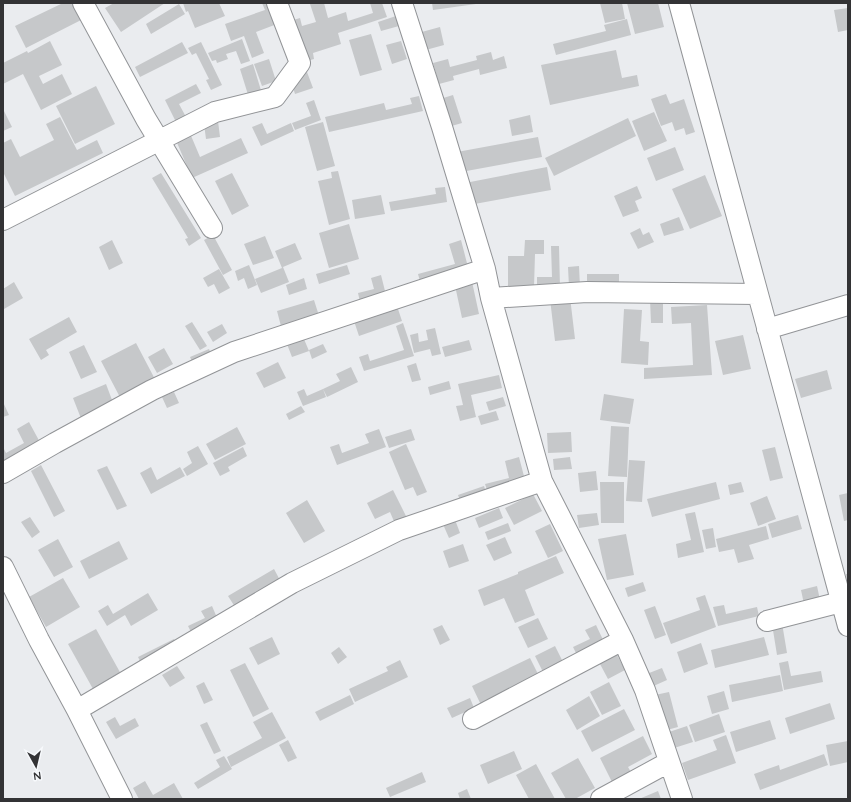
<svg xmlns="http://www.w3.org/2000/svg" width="851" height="802" font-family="Quicksand,sans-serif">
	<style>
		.building { fill: #c6c8ca }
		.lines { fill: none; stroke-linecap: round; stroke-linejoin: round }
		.street-casing { stroke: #929497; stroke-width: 22 }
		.street { stroke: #fff; stroke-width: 20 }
	</style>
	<rect width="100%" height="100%" fill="#eaecef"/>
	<path class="building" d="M63 3H80L87 17 26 48 15 26Z
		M114 3H165L121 32 105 8Z
		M183 3H219L225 16 195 28 188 11 186 12Z
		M262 3H274L277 24 256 32 264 53 252 58 244 36 231 41 225 24 265 10Z
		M315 3H324L328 18 346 12 348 21 373 13 370 3H382L387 17 338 33 341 44 313 53 314 59 303 62 290 21 300 18 302 26 316 22 310 4Z
		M432 3H475L476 4 433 10Z
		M600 3H622L625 19 605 23Z
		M627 3H658L664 27 635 34Z
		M179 4 185 14 151 34 146 24Z
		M848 8V30L838 32 834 10Z
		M396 16 399 26 381 31 378 22Z
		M627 19 631 35 556 55 553 44 606 31 604 25Z
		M440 27 444 45 422 51 418 33Z
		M371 34 382 70 360 76 349 40Z
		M242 39 250 61 241 64 236 51 226 54 228 59 217 63 216 60 212 61 208 53Z
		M50 41 62 65 39 76 43 84 62 74 72 94 41 110 23 74 3 84V63L27 51 28 53Z
		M401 41 407 59 392 64 386 45Z
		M182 42 188 53 140 77 135 67Z
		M201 42 222 85 211 90 206 80 209 79 196 53 192 55 188 48Z
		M616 50 622 78 637 75 639 86 550 105 541 65Z
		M491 52 493 60 504 56 507 68 480 75 479 69 453 76 454 80 439 84 433 63 448 59 450 67 477 60 476 56Z
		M269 59 276 81 262 86 254 64Z
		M253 64 263 97 250 101 240 69Z
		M307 72 313 88 295 94 290 78Z
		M196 84 201 93 179 104 186 117 176 122 165 100Z
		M96 86 115 124 75 144 56 106Z
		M666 94 670 104 684 99 695 132 686 135 684 128 675 131 672 122 661 126 651 99Z
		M453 95 462 123 448 127 440 99Z
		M419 96 423 111 329 132 325 117 384 103 386 110 412 104 410 98Z
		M314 100 321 120 295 130 292 123 311 116 306 103Z
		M3 109 12 127 3 131Z
		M654 112 667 141 644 151 632 121Z
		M530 115 533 132 512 136 509 120Z
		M60 117 77 150 97 140 103 153 15 196 3 172V143L11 139 20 157 54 140 46 124Z
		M628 118 636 136 554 176 545 158Z
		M218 121 220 137 206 139 204 124Z
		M323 122 335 166 317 171 305 127Z
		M262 123 267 134 291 123 294 131 261 146 252 127Z
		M189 131 200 157 241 138 248 153 192 178 175 138Z
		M538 137 542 157 461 172 457 152Z
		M675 147 684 170 656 181 647 158Z
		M547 167 551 190 469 205 465 183Z
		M338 171 350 219 329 225 318 181 332 178 331 172Z
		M161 173 201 238 189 246 185 239 188 238 152 178Z
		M232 173 249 206 232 215 215 181Z
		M705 175 722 216 690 229 672 189Z
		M637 186 642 198 635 201 639 211 623 217 614 196Z
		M445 187 447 202 391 211 389 202 436 194 435 188Z
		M381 195 385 214 355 219 352 200Z
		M679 217 684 230 664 236 660 224Z
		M349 224 359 259 329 268 319 233Z
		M640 228 643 235 649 232 654 242 638 249 630 233Z
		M213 235 232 270 223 275 204 240Z
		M265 236 274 258 253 265 244 244Z
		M112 240 123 263 109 270 99 247Z
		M461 240 469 271 421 285 418 274 455 264 449 244Z
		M525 240H544V254H535L534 287H508V256H524Z
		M295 243 302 259 283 267 289 282 261 293 255 279 282 268 275 251Z
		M551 246H559L560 288H537V277H552Z
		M249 265 257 285 248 289 244 278 238 281 235 271Z
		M347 265 350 274 319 284 316 274Z
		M579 266 580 287H569L568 267Z
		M219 269 230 288 219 294 214 284 208 287 203 278Z
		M587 274H619V287H587Z
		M381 275 386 295 360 302 358 293 374 289 371 278Z
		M471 277 479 314 462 318 454 281Z
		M304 278 307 289 289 295 286 285Z
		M14 282 23 298 4 309 3 308V289Z
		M570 297 575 339 555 341 550 299Z
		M650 299H663V323H651Z
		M314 300 320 319 282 330 277 311Z
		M707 305 712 375 644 379V368L693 365 691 323 672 324 671 307Z
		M397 306 402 321 359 336 354 321Z
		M624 309 642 310 640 341 649 342 648 365 621 363Z
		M69 317 77 332 46 350 49 355 41 360 29 339Z
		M192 322 207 346 200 350 185 326Z
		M403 323 414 356 364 371 359 357 368 354 370 361 404 350 396 326Z
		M222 324 227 333 213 342 207 332Z
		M435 328 441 354 432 356 430 349 414 353 410 335 418 333 419 342 428 340 426 330Z
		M301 332 309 351 292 357 285 339Z
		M743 335 751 369 723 375 715 341Z
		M469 340 472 350 445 357 442 347Z
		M136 343 158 385 123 403 101 361Z
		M323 344 327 352 312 359 309 350Z
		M84 345 97 372 81 379 69 352Z
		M164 348 173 364 157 373 148 357Z
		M209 349 213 358 194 366 190 357Z
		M278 362 286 378 264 388 256 373Z
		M416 363 421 380 412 382 407 366Z
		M351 367 358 382 327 397 323 389 340 381 336 374Z
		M827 370 832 389 801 398 795 379Z
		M499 375 502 388 471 395 476 417 460 421 456 406 463 405 458 384Z
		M449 381 451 389 430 395 428 387Z
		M106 384 115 408 82 421 73 398Z
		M304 389 307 396 323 389 326 397 303 406 297 392Z
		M174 392 179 403 167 408 162 397Z
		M604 394 634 399 630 424 600 420Z
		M503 397 506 406 489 411 486 402Z
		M3 402 9 415 3 417Z
		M301 406 305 412 289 420 286 414Z
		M496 411 499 420 481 425 478 416Z
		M29 422 42 446 3 467V447L6 453 24 443 17 429Z
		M611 426 629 427 627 477 608 476Z
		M237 427 246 444 215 460 206 444Z
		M379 429 386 447 337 465 330 447 339 444 342 453 369 443 365 434Z
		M411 429 415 440 389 448 385 437Z
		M571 432 572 452 548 453 547 433Z
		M406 444 427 492 417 496 413 487 405 490 389 452Z
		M198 446 208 464 187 476 183 469 192 463 187 452Z
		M243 447 247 456 228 467 230 471 220 476 213 463Z
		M775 447 783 478 770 481 762 450Z
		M519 457 526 484 488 493 485 484 509 478 505 461Z
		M570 457 572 469 554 470 553 459Z
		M629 460 645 461 642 502 626 501Z
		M41 465 65 511 54 517 31 471Z
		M107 466 127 506 117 510 97 470Z
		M151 467 157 480 180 467 185 476 151 494 140 473Z
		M596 471 598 490 580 492 578 473Z
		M600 482H624V523H601Z
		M716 482 720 499 652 517 647 499Z
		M741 482 744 492 730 495 728 485Z
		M484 486 487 495 461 503 458 495Z
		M393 490 408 520 396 526 390 512 375 519 367 503Z
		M848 493V520L844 521 839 495Z
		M533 494 542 511 514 525 505 508Z
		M767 496 776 519 758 526 750 503Z
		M307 500 325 531 304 543 286 513Z
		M499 508 503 518 479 528 475 518Z
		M695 512 704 552 678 558 676 544 691 540 685 514Z
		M597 513 599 525 579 528 577 515Z
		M798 515 802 529 772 538 768 524Z
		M30 517 40 532 32 538 21 522Z
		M454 517 460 533 449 538 442 522Z
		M508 523 511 531 488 540 485 532Z
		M550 524 563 551 548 558 535 531Z
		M766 526 769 539 749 545 754 559 738 563 734 549 719 552 716 539Z
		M713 528 716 547 706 549 702 530Z
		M626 534 634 575 607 580 598 539Z
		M505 537 512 553 494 561 486 545Z
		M58 539 73 567 54 577 38 550Z
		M119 541 128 559 89 579 80 561Z
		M463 544 469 561 449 568 443 551Z
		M556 556 564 573 525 590 535 615 515 623 504 598 484 606 478 590 518 574V572Z
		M274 569 282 584 237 610 228 596Z
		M846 574H848V584H847Z
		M63 578 80 607 46 627 29 597Z
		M643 582 646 591 628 597 625 588Z
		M817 586 820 600 804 604 801 590Z
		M148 593 158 610 131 626 125 615 107 626 98 611 108 605 113 614Z
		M705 595 716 627 671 644 663 623 700 610 696 598Z
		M724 605 726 614 757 607 759 616 718 626 713 607Z
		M212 606 218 620 192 634 188 626 205 618 201 611Z
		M655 606 666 635 655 639 644 610Z
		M538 618 548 639 528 648 518 627Z
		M782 623 787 653 777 655 772 624Z
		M442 625 450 640 440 645 433 629Z
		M596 625 605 644 578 657 573 647 590 639 585 630Z
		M96 629 121 674 93 689 68 644Z
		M272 637 280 654 258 665 249 648Z
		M764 637 769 655 715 668 711 650Z
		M174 639 178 647 142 665 138 657Z
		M701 643 708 664 684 673 677 652Z
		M555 646 564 664 544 674 535 656Z
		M339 647 347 657 338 664 331 653Z
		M617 655 625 670 608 679 600 664Z
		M530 658 539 676 481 705 472 686Z
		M400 660 408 677 355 702 349 689 388 671 386 667Z
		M788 661 791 676 821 671 823 682 784 690 779 663Z
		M245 663 269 709 253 717 230 670Z
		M177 666 185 678 170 687 162 675Z
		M662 668 667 680 649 688 644 675Z
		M780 675 783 691 732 702 729 685Z
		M204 682 213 700 204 704 196 686Z
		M609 682 621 706 602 715 590 692Z
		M724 691 729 709 712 714 707 696Z
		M669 692 678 727 663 731 655 695Z
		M350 695 354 704 320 721 315 712Z
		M589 696 600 716 577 730 566 710Z
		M470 698 474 708 452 718 447 708Z
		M830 703 835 719 790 734 785 718Z
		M624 709 635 730 592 752 581 731Z
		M272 712 286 738 231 767 227 757 262 738 253 722Z
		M719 714 725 732 695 742 689 725Z
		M115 717 120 726 135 718 139 726 116 739 106 722Z
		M770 720 776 739 736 752 730 732Z
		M207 722 221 751 214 754 200 725Z
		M687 726 693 742 671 749 666 733Z
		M726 735 736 763 688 780 682 763 717 750 713 740Z
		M643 736 652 754 628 767 632 774 613 784 600 758Z
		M288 740 297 758 288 762 279 745Z
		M848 741V762L830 766 826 745Z
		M514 751 522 769 488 784 480 765Z
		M824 754 828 765 760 790 754 774 779 765 780 770Z
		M224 756 232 769 198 789 194 783 220 767 216 760Z
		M578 758 595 788 575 799H566L551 773Z
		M536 764 555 799H529L516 775Z
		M422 772 426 782 390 797 386 788Z
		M145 781 153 795 174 783 183 799H139L133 788Z
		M467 789 471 799H460L458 793Z
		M658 791 661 799H639Z"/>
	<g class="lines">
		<defs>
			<path id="street" d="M83 3 146 119 212 228
				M402 3 442 127 485 269 491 298 542 481 623 640 645 690 682 799
				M679 3 848 626
				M3 220 215 112 275 97 300 63 277 3
				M491 298 587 292 757 294
				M767 329 848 305
				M3 473 55 443 152 390 234 352 485 269
				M3 567 39 640 77 710 122 799
				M767 621 841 602
				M77 710 292 583 399 530 542 481
				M473 719 623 640
				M601 799 669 762"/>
		</defs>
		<use href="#street" class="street-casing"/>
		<use href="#street" class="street"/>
	</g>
	<rect width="851" height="802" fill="none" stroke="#333335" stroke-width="8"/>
	<g transform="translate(36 766) rotate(172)" stroke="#f7f9fc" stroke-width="3" paint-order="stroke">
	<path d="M0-3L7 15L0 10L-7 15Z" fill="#333335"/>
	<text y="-6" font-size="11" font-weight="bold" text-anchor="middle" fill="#333335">N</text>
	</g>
</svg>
